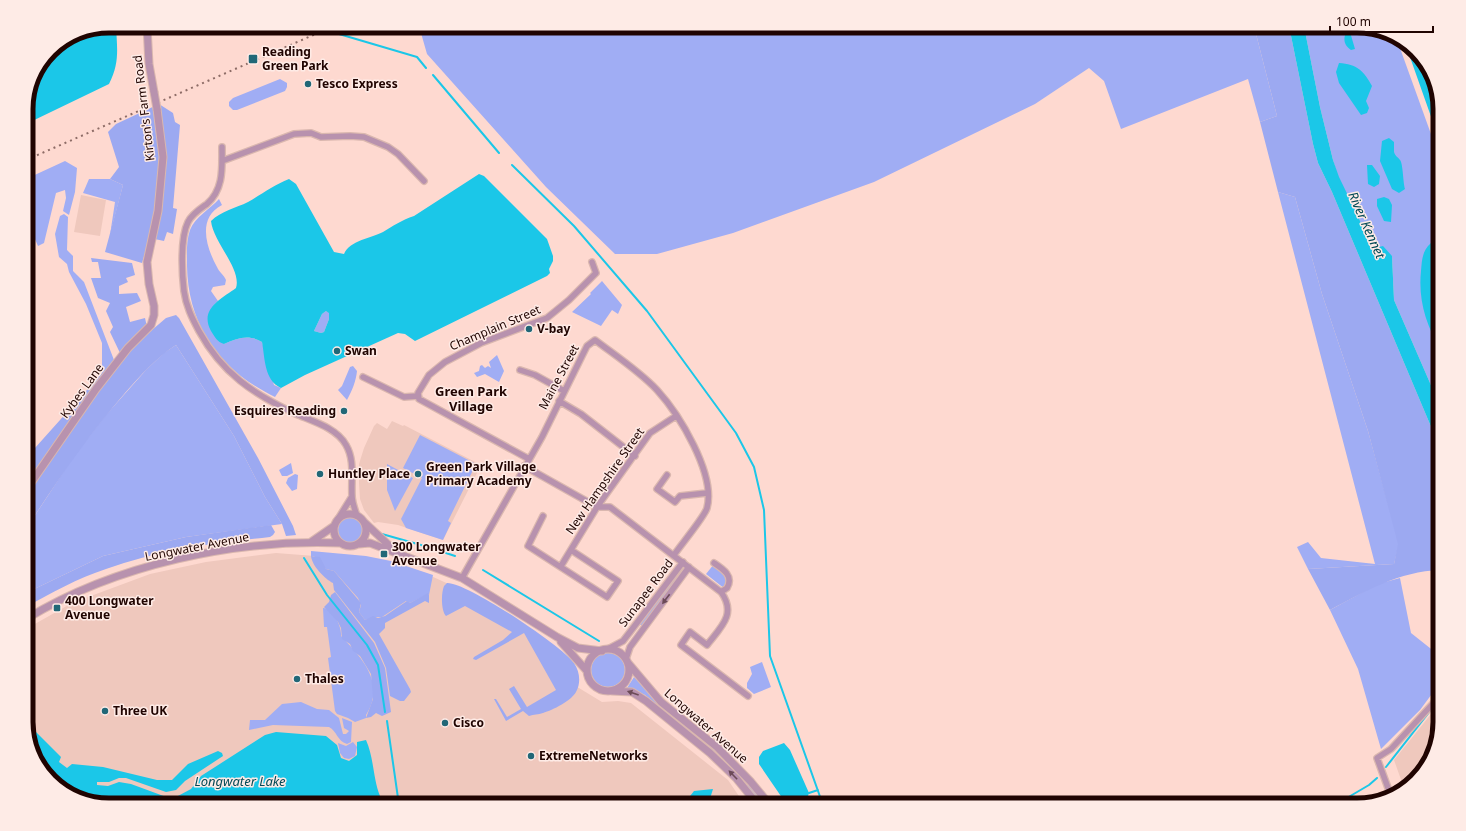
<svg xmlns="http://www.w3.org/2000/svg" width="1466" height="831" font-family="'Noto Sans',sans-serif">
	<style>
		.built { fill: #efc8bd }
		.green { fill: #a0adf4 }
		.forest { fill: #9ca9f1 }
		.water { fill: #1bc7e8; fill-rule: evenodd }
		.lines { fill: none; stroke-linecap: round; stroke-linejoin: round }
		.stream { stroke: #1bc7e8; stroke-width: 2 }
		.minor-casing { stroke: #dab7af; stroke-width: 8 }
		.tertiary-casing { stroke: #dab7af; stroke-width: 9 }
		.minor { stroke: #b892ae; stroke-width: 5.5 }
		.tertiary { stroke: #b892ae; stroke-width: 7 }
		.rail { stroke: #8d6c66; stroke-width: 2; stroke-dasharray: 2 4; stroke-linecap: butt }
		.tertiary-bridge-casing { stroke: #dab7af; stroke-width: 9; stroke-linecap: butt }
		.tertiary-bridge { stroke: #b892ae; stroke-width: 7 }
		.oneway { fill: #6c4b58 }
		.poi-dot { fill: #216777; stroke: #feebe6; stroke-width: 1.5 }
		.labels { text-anchor: middle; stroke-width: 3; stroke-linejoin: round; paint-order: stroke }
		.poi-label { font-size: 12px; font-weight: bold; fill: #200401; stroke: #feebe6; text-anchor: start }
		.street-label { font-size: 12px; fill: #200401; stroke: #feebe6 }
		.water-label { font-size: 13px; font-style: italic; fill: #034956; stroke: #feebe6 }
		.neighbourhood-label { font-size: 13px; font-weight: bold; fill: #200401; stroke: #feebe6 }
		.rim { fill: none; stroke: #200401; stroke-width: 5 }
	</style>
	<rect width="100%" height="100%" fill="#fed9d0"/>
	<path class="built" d="M81 195 106 200 100 236 74 232Z
		M392 421 403 426 404 425 481 465 443 540 398 525 378 522 374 523 364 510 360 499 359 483V464L364 448 374 426 377 423 387 429Z
		M276 553 366 560 431 576 464 591 565 661 574 685 602 702 618 701 631 703 728 780 745 805H109L68 794 40 768 26 727V629L72 603 150 574 206 562Z
		M1440 703V722L1429 763 1404 788 1394 760Z"/>
	<path class="green" d="M419 26H1254L1277 116 1260 122 1248 79 1121 129 1104 81 1089 68 1035 104 874 182 733 233 657 254H615L546 187 427 54Z
		M1304 26H1356L1396 37 1440 159V406L1394 300 1392 256 1373 252 1357 214 1338 177 1333 160 1320 107Z
		M280 79 287 83V87L285 91 237 110H233L229 106V102L233 98Z
		M65 161 77 168 75 192 69 215 63 211 66 198 65 190 56 193 44 243 38 246 26 219V179Z
		M89 179H110L123 185 110 235 115 202 83 193Z
		M1278 192 1295 197 1322 294 1368 431 1399 544 1394 564 1308 569 1297 547 1308 542 1321 558 1375 564Z
		M219 199 222 205C197 218 206 247 217 267 219 272 224 275 226 280L225 285 213 287 211 291 218 301 213 306 224 344C237 338 249 334 262 342L274 385 281 388 275 397C221 371 188 327 187 266 187 254 186 242 190 230 195 217 210 209 219 199Z
		M64 214 68 217 67 250 73 256V271L84 282 114 360 102 374V343L86 304 69 272 67 264 59 257 55 234 60 216Z
		M602 281 622 305 618 314 612 310 601 326 572 312 591 294 590 293Z
		M326 311 329 312V319L324 332 321 333 314 331 322 314Z
		M176 345 234 436 265 497 282 524 186 537 103 556 26 593V529L74 456 106 415 146 370 164 353Z
		M497 355 504 371 499 382 485 374 477 377 474 373 479 371 480 366 482 365 485 368 488 366 491 368 489 362Z
		M353 366 357 371C356 381 352 391 347 400L338 390 342 386 350 367Z
		M420 435 476 464 448 521 451 523 443 540 406 528 401 519 422 478 403 468Z
		M291 463 293 473 287 476H282L279 470Z
		M387 464 413 478 395 511 387 490Z
		M295 474 298 475 297 489 292 491 286 483 288 478Z
		M338 530a13 13 0 1 1 26 0a13 13 0 1 1-26 0Z
		M311 551 366 556 391 561 433 575 429 595 428 594 410 603 406 601 382 617H375L365 620 359 612 361 605 358 598 334 571 326 569 314 556H311Z
		M714 564 728 578 725 589 706 574Z
		M681 569 683 571 642 626 639 624Z
		M1400 578 1411 633 1440 656V683L1420 710 1381 749 1358 669 1330 610 1378 584Z
		M323 608C333 609 342 626 341 636 362 658 386 683 366 715V718L355 722 348 718 337 714 335 711 328 658 331 657 327 627H324Z
		M591 670a17 17 0 1 1 34 0a17 17 0 1 1-34 0Z
		M762 662 771 687 754 694 747 688V683L752 674 750 667Z
		M634 677 663 708 709 743 728 761 768 805H762L743 781 645 695 633 689 627 688Z
		M301 702 317 709 329 710 339 718 343 734H346L349 731 344 728 342 718 352 722 351 742 347 744C337 741 337 731 329 727L273 725 249 730 250 720H265L282 704Z
		M353 742 357 747 355 756 349 759 344 758 340 753 338 743 346 746Z"/>
	<path class="forest" d="M1254 26H1289L1313 144 1318 163 1332 192 1440 448V570C1400 571 1364 592 1330 610L1308 569 1394 564 1398 544 1368 431 1322 294 1295 197 1278 192 1260 122 1277 116Z
		M159 104 173 113 175 122 180 125 173 208 177 209 173 234 167 232 164 241 150 238 142 263 105 252 123 185 110 179 119 167 108 132 116 124Z
		M91 258 132 263 135 275 126 278 128 282 119 286V294L137 293 141 301 126 307 130 322 145 318 147 327 131 348 166 318 176 315 179 318 258 458 293 526 296 535 286 536 282 524 265 497 234 436 176 345C156 358 141 375 125 393 88 436 57 481 26 529V496L71 428 26 485V458L120 353 110 332 113 327 106 311 110 303 98 298 91 278H101L98 262H92Z
		M271 525 275 532 273 535 270 537C215 543 158 550 106 569 78 578 51 593 26 607V593L103 556 186 537Z
		M311 556 320 557 326 569 334 571 361 603 359 612 365 620 373 616 378 618 385 616 407 601 410 603 428 593 429 595V603L425 601 385 623V628L379 634 410 689 411 692 404 701H400L390 696 386 668 375 642 334 590 333 583C325 579 312 566 311 556Z
		M447 583C467 582 563 647 574 663 580 672 581 683 576 692 571 701 553 710 543 713 538 715 534 714 529 716L523 711 506 721 494 699H496L507 717 521 709 509 689 514 686 527 707 556 690 524 633 476 660 473 659 474 657 503 640 512 632 465 606 446 616C441 611 441 593 444 586Z
		M335 592 374 643 385 668 391 712 382 716 376 713 371 717 366 718 373 699 371 674 360 656 353 651 350 644 342 639 341 628 338 622 324 607 329 602 331 595Z"/>
	<path class="water" d="M109 26H116C117 48 120 63 109 84L26 124V104L32 77 51 50 78 32Z
		M1289 26H1304L1320 107 1333 160 1339 177 1357 214 1373 251 1377 252 1379 247 1383 246 1392 256 1394 300 1440 406V448L1332 192 1318 163 1313 144Z
		M1346 32H1350L1355 49 1351 50C1344 45 1343 40 1346 32Z
		M1405 43 1425 62 1440 105V142Z
		M1339 63C1357 64 1364 71 1372 86L1366 101 1369 108 1367 113 1361 115 1339 83 1336 72Z
		M1389 138 1394 142V152C1395 156 1398 157 1400 160 1403 163 1403 182 1405 189L1399 193 1392 189 1380 161 1382 141Z
		M1367 165H1372L1380 176 1379 184 1374 187 1368 184Z
		M479 174 484 176 547 239 553 256V261L549 269 550 273 547 276 415 341 405 334 398 333 305 375 281 388C264 380 265 358 262 342 249 334 237 338 224 344 217 342 215 337 211 331 199 309 221 299 236 288 242 269 213 242 211 221 221 211 236 208 248 202 262 194 274 185 289 179L296 184 334 252 344 254C350 240 372 238 383 232 393 226 402 220 414 216ZM326 311 329 313V319L324 332 321 333 314 331 322 314Z
		M1384 197 1389 199 1392 205 1391 222 1384 221 1377 206V199Z
		M1431 243 1438 247 1440 252V349C1426 324 1418 300 1421 271 1422 260 1422 251 1431 243Z
		M26 722 61 757 59 762 67 768 72 764 103 767 157 780H172L188 764 218 751 222 753 223 756 185 781 176 790 166 792 126 778H119L109 782H97V785L108 786 119 782 131 784 169 798 176 797 191 789 201 776 265 735 276 732 326 736 337 745 341 758 349 761 357 755V742L366 740C374 758 373 779 380 796L398 798 405 805H110L68 794 40 768 26 727Z
		M784 743 790 750 809 793 805 805H787L759 764V757L763 751Z
		M713 789 708 805H683L694 791Z"/>
	<g class="lines">
		<path class="stream" d="M339 34 417 57 426 68
			M433 75 499 153
			M512 165 574 226 647 311 736 433 754 467 764 510 770 656 823 805
			M382 534 428 547 455 556
			M304 558 327 595 367 645 378 665 385 712
			M483 570 599 641
			M387 721 398 798
			M1386 767 1430 711
			M809 793 818 790
			M1335 805 1369 785 1377 778"/>
		<defs>
			<path id="minor" d="M222 147C222 168 224 189 207 204 200 209 192 214 188 222 180 238 182 274 184 291 186 306 192 318 199 331 222 373 253 394 296 414 312 421 337 428 346 445 355 460 351 479 352 496 352 502 355 510 357 516
				M222 161 294 134 311 133 321 137 350 136 364 137 388 147 398 154 424 181
				M520 370 535 375 564 391
				M363 377 404 397 418 396
				M559 401 581 414 635 456
				M529 459 419 399 418 393 429 375 445 362 481 343 547 318 569 300 596 273 592 262
				M524 466 597 507H610L721 592C737 614 721 627 707 645L690 632 681 645 748 696
				M667 475 657 489 675 502 680 496 707 493
				M543 516 528 546 607 597 618 581 571 550
				M338 519 351 498
				M714 563C723 569 734 576 727 588L721 592
				M561 566 597 507 650 433 676 416
				M462 578 542 437 582 356 587 346 595 340C616 356 639 371 657 390 679 414 716 474 707 508 705 516 680 546 674 555
				M608 649 623 641 630 632 683 562
				M626 659 630 647 689 567
				M1391 796 1377 758 1391 749 1440 696"/>
			<path id="tertiary" d="M147 26 149 64 154 92
				M26 490 96 389 128 348 151 325 154 315V306L149 284 147 262 158 211 163 157 157 109
				M334 530a16 16 0 1 1 32 0a16 16 0 1 1-32 0Z
				M364 522 394 550
				M311 542 334 526
				M359 544 370 543 462 578 557 637 578 648 602 651
				M26 619C116 564 236 539 340 543
				M561 642 587 671
				M587 670a21 21 0 1 1 42 0a21 21 0 1 1-42 0Z
				M628 663 661 702 717 747 751 782 770 805
				M612 691 632 692 646 701 710 753 736 778 758 805"/>
		</defs>
		<use href="#minor" class="minor-casing"/>
		<use href="#tertiary" class="tertiary-casing"/>
		<use href="#minor" class="minor"/>
		<use href="#tertiary" class="tertiary"/>
		<path class="rail" d="M26 160 334 26"/>
		<defs>
			<path id="tertiary-bridge" d="M154 92 157 109"/>
		</defs>
		<use href="#tertiary-bridge" class="tertiary-bridge-casing"/>
		<use href="#tertiary-bridge" class="tertiary-bridge"/>
	</g>
	<defs><path id="oneway-solid" d="M-6-.8H1V-3.2L6.5 0L1 3.2V.8H-6Z"/></defs>
	<g class="oneway">
		<use href="#oneway-solid" transform="translate(666 599) rotate(127)"/>
		<use href="#oneway-solid" transform="translate(633 693) rotate(-161)"/>
		<use href="#oneway-solid" transform="translate(733 775) rotate(-134)"/>
	</g>
	<g class="poi-dot">
		<rect x="248" y="54" width="10" height="10" rx="2"/>
		<circle cx="308" cy="84" r="4"/>
		<circle cx="529" cy="329" r="4"/>
		<circle cx="337" cy="351" r="4"/>
		<circle cx="344" cy="411" r="4"/>
		<circle cx="320" cy="474" r="4"/>
		<circle cx="418" cy="474" r="4"/>
		<rect x="380" y="550" width="8" height="8" rx="2"/>
		<rect x="53" y="604" width="8" height="8" rx="2"/>
		<circle cx="297" cy="679" r="4"/>
		<circle cx="105" cy="711" r="4"/>
		<circle cx="445" cy="723" r="4"/>
		<circle cx="531" cy="756" r="4"/>
	</g>
	<g class="labels">
		<g class="poi-label">
			<text x="262" y="56">Reading<tspan x="262" dy="14">Green Park</tspan></text>
			<text x="316" y="88">Tesco Express</text>
			<text x="537" y="333">V-bay</text>
			<text x="345" y="355">Swan</text>
			<text x="336" y="415" text-anchor="end">Esquires Reading</text>
			<text x="426" y="471">Green Park Village<tspan x="426" dy="14">Primary Academy</tspan></text>
			<text x="328" y="478">Huntley Place</text>
			<text x="392" y="551">300 Longwater<tspan x="392" dy="14">Avenue</tspan></text>
			<text x="65" y="605">400 Longwater<tspan x="65" dy="14">Avenue</tspan></text>
			<text x="305" y="683">Thales</text>
			<text x="113" y="715">Three UK</text>
			<text x="453" y="727">Cisco</text>
			<text x="539" y="760">ExtremeNetworks</text>
		</g>
		<g class="street-label">
			<text transform="translate(144 108) rotate(-97)" y="4">Kirton's Farm Road</text>
			<text transform="translate(495 328) rotate(-23)" y="4">Champlain Street</text>
			<text transform="translate(559 377) rotate(-62)" y="4">Maine Street</text>
			<text transform="translate(82 391) rotate(-54)" y="4">Kybes Lane</text>
			<text transform="translate(605 481) rotate(-55)" y="4">New Hampshire Street</text>
			<text transform="translate(197 547) rotate(-11)" y="4">Longwater Avenue</text>
			<text transform="translate(646 593) rotate(-53)" y="4">Sunapee Road</text>
			<text transform="translate(706 726) rotate(41)" y="4">Longwater Avenue</text>
		</g>
		<g class="water-label">
			<text transform="translate(1367 225) rotate(66)" y="5">River Kennet</text>
			<text x="240" y="786">Longwater Lake</text>
		</g>
		<g class="neighbourhood-label">
			<text x="471" y="396">Green Park<tspan x="471" dy="15">Village</tspan></text>
		</g>
	</g>
	<path d="M0 0H1466V831H0ZM109 33H1357A76 76 0 0 1 1433 109V722A76 76 0 0 1 1357 798H109A76 76 0 0 1 33 722V109A76 76 0 0 1 109 33Z" fill="#feebe6" fill-rule="evenodd"/>
	<path class="rim" d="M109 33H1357A76 76 0 0 1 1433 109V722A76 76 0 0 1 1357 798H109A76 76 0 0 1 33 722V109A76 76 0 0 1 109 33Z"/>
	<path d="M1330 26v6h103v-6" fill="none" stroke="#200401" stroke-width="2"/>
	<text x="1336" y="26" font-size="12" fill="#200401" stroke="#feebe6" stroke-width="3" paint-order="stroke">100 m</text>
</svg>
